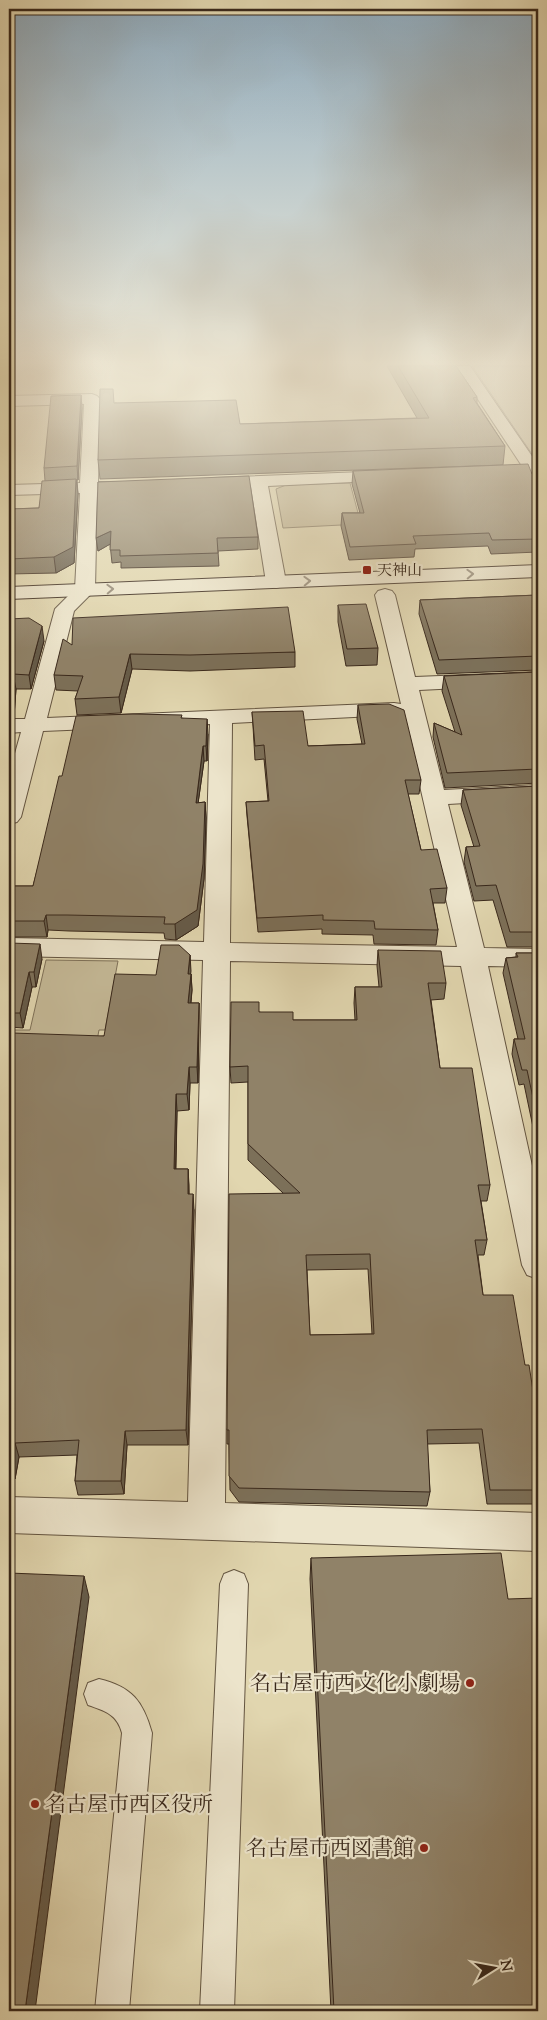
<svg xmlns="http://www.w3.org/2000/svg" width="547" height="2020" font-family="'Sorts Mill Goudy','Noto Serif JP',serif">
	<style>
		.green { fill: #c4b896; stroke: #7e7058 }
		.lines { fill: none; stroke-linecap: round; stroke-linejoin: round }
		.lane-casing { stroke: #635440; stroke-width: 2 }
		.street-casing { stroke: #635440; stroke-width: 2 }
		.secondary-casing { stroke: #39281b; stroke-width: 2 }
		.lane { fill: #ece4cb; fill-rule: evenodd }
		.street { fill: #ece4cb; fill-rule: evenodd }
		.secondary { fill: #ece4cb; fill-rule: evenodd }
		.wall { fill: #7c7059; stroke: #39281b; fill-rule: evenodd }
		.shaded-wall { fill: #655b49; stroke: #39281b }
		.building { fill: #908268; stroke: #39281b; fill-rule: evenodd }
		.oneway { stroke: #928673 }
		.poi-dot { fill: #8f2418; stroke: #ece4cb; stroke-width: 2 }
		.labels { text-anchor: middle; stroke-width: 4.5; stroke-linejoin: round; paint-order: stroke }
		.far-poi-label { font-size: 15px; fill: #39281b; stroke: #ece4cb; text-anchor: start }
		.near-poi-label { font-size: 21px; fill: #39281b; stroke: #ece4cb; text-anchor: end }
	</style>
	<rect width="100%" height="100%" fill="#e1d6af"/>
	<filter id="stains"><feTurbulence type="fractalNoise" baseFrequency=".004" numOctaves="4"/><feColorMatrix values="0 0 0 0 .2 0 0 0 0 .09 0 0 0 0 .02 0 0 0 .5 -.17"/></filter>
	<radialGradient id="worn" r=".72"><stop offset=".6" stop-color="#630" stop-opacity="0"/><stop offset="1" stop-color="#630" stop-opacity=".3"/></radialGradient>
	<path class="green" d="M472 366H538V461L536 460Z
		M350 483 361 524 283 528 276 489 286 485Z
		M46 960 118 961 105 1030H99L95 1051 9 1048V1030H30Z"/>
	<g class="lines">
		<defs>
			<path id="lane" d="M234 1570 244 1574 248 1584 234 2011H200L220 1584 224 1574Z
				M99 1679C132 1687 143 1701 152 1733L129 2011H95L122 1733C117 1714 105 1711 88 1705L84 1694 88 1683Z"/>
			<path id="street" d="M456 366H470L538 465V487L532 486 527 476H486L484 472 486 468 522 466Z
				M92 394 97 396 100 399 98 482H141L144 486 141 490 135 491 97 492 95 590 74 611 47 718 394 703 401 704 375 595 378 591 385 589 392 591 395 595 415 677 538 672V684L419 690 444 790 538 785V799L448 804 484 948 538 949V967L488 966 538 1193V1279L527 1275 522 1265 461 966 230 961 225 1503 538 1513V1551L9 1533V1497L188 1502 203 960 9 956V938L204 942 210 724 43 731 21 817 17 822 9 824V775L21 732 9 733V719H25L55 609 75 589 80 493 9 495V485L80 483 84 404 9 406V396ZM403 712 457 947 230 943 232 723 394 715Z
				M389 471 395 472 397 476 395 480 268 486 286 582 283 586 276 588 269 586 266 582 251 487 213 488 207 487 204 483 207 479 213 478Z"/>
			<path id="secondary" d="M538 565V577L9 599V587Z"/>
		</defs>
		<use href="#lane" class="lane-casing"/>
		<use href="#street" class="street-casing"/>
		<use href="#secondary" class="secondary-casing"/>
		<use href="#lane" class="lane"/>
		<use href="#street" class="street"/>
		<use href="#secondary" class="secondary"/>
	</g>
	<path class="wall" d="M387 366H456L477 397V403L505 446 503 465 100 479 98 460 115 403 240 424 417 418Z
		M81 395 82 408 78 480H77L78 494 74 563 56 573 9 574V509L39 508 45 481 44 468Z
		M353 471 532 474 538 476V552L491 554 488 546 415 549 414 557 349 560 341 526 342 513H360L352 484Z
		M98 482 258 537V549L218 551 219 566 121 568V562L112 563 110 544 98 551Z
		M538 595V670L437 674 419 614 420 600Z
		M338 605 378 648 377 665 346 666 338 622Z
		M9 619 44 641 31 689H16L14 716H9Z
		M72 645 295 652V667L190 671 132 669 121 713 77 715 75 699 78 691 56 690 54 675Z
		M538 672V783L445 788 433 737 434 723 455 732 442 691 444 676Z
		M358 705 421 780 419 794H408L421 850 447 888 445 903H433L438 930 436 945 374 944 373 935 322 934V929L258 932 247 816 246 802 268 801 264 759 255 760 253 726 252 712 308 746 362 744 357 719Z
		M182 718 208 734 207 761H204L198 803 205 802 206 818 204 879 198 926 176 940 165 939 164 933 69 931 48 930 47 937H9V886H33L62 776Z
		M538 786V947H507L493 900 474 901 464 862 466 847H474L461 805 463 790Z
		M9 943 42 959 36 987H32L23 1028 9 1027Z
		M378 950 446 983 444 999 431 1000 440 1068 490 1185 487 1201H481L487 1240 484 1255H478L483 1295 525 1365 538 1423V1504H487L479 1443 427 1444 430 1492 427 1506 239 1502 230 1490 229 1444H227V1430L283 1193 248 1160V1082L231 1083 230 1067 259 1012 293 1020H355L354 1003 355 987H379L377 966ZM368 1269 372 1334 310 1335 307 1270Z
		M516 953H538V1151L524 1084 519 1085 512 1054 514 1039H518L503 973 506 958 516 957Z
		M190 955V974H191L192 990 191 1003H199V1019L198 1083H190L189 1110 177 1111 176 1169H188L189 1194 194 1210 188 1445H127L124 1494 78 1495 75 1481 77 1455 19 1457 15 1479H9V1048L104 1036 156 975Z
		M311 1558 508 1599 538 2011H331L310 1579Z"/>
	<path class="shaded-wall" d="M81 395 82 408 78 480 77 466Z
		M76 479 78 494 74 563 56 573 54 557Z
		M111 531 112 543 98 551 96 538Z
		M42 626 44 641 31 689 29 675Z
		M130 654 132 669 121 713 119 697Z
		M13 674 16 689 14 716 12 701Z
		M207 719 208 734 207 761 206 746Z
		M203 746 204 761 196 818V803Z
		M205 802 206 818 204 879 198 926 176 940 175 924Z
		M46 915 48 930 47 937 44 921Z
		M40 944 42 959 36 987 34 972Z
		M190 955 191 971 189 990 188 974Z
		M29 972 32 987 23 1028 20 1013Z
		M191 974 192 990 189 1019 188 1003Z
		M199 1003V1019L198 1083 197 1067Z
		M189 1067 190 1083 189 1110 187 1094Z
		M176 1094 177 1111 175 1185 174 1169Z
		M188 1169 189 1185V1210L188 1194Z
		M193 1194 194 1210 188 1445 186 1430Z
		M125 1431 127 1445 124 1494 121 1481Z
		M15 1443 19 1457 15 1479 11 1465Z
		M84 1576 89 1597 35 2011H25Z"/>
	<path class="building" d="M398 366H456L477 397 473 398 505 446 98 460 100 389H113L114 403 236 400 240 424 429 418Z
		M81 395 77 466 44 468 51 396Z
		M528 464 532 474 538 476V539L492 540 489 533 413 536 416 544 350 547 342 513H364L353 471Z
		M249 476 258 537 217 538 218 553 120 556V550H110L111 531 96 538 98 482Z
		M76 479 73 547 54 557 9 559V509L39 508 42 481Z
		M538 595V656L439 660 420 600Z
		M366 604 378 648 347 649 338 605Z
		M288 607 295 652 190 655 130 654 119 697 75 699 83 676 54 675 63 639 72 645 73 618Z
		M29 618 42 626 29 675 13 674 12 701H9V619Z
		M538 672V769L447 773 434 723 462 735 444 676Z
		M389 704 404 710 421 780H405L421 850 437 849 447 888 430 889 438 930 375 929 374 921 323 920V915L257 918 246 802 269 801 264 745 255 746 252 712 303 711 308 746 365 744 358 705Z
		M133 714 182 715 181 718 207 719 206 746H203L196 803 205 802 203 864 197 910 175 924H164L165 917 67 915H46L44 921H9V886H33L59 776H62L76 716Z
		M538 786V932H510L496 885 476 886 466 847 480 846 463 790Z
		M9 943 40 944 34 972H29L20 1013H9Z
		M161 945H179L190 955 188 974H191L188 1003H199L197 1067H189L187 1094H176L174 1169H188V1194H193L186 1430 125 1431 121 1481H75L79 1440 15 1443 11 1465H9V1048L12 1033 104 1036 115 974 156 975Z
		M378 950 441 951 446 983H428L440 1068H472L490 1185H478L487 1240H475L483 1295H513L525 1365H529L538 1423V1490H490L482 1429 427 1430 430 1492 239 1488 229 1476V1430H227L229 1194 300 1193 248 1144V1066L230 1067 231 1002H259V1012H293V1020H357L355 987H382ZM370 1254 374 1334 310 1335 306 1255Z
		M516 953H538V1121L527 1070H522L514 1039H525L506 958 518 957Z
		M501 1553 508 1599 538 1598V2011H334L311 1558Z
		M9 1573 84 1576 25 2011H9Z"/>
	<defs><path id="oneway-chevron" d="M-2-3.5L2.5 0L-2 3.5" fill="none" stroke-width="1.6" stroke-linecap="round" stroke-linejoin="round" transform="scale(1.25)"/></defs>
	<g class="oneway">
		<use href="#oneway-chevron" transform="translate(470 574) rotate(-2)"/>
		<use href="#oneway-chevron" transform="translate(307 581) rotate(-2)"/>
		<use href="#oneway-chevron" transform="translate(110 589) rotate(-2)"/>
	</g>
	<linearGradient id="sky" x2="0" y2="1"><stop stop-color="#8eaabd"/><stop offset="0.56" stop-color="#f2eddb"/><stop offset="1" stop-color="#f2eddb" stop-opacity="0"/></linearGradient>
	<rect width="547" height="648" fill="url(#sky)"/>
	<g class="poi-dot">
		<rect x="362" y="565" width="10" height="10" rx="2.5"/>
		<circle cx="470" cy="1683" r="5"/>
		<circle cx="35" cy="1804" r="5"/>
		<circle cx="424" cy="1848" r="5"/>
	</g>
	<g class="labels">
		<g class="far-poi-label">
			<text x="377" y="575">天神山</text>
		</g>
		<g class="near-poi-label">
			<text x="460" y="1690">名古屋市西文化小劇場</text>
			<text x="45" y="1811" text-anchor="start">名古屋市西区役所</text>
			<text x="414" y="1855">名古屋市西図書館</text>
		</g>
	</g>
	<rect width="547" height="2020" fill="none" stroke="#e1d6af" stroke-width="30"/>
	<rect x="10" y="10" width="527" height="2000" fill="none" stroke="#39281b" stroke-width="2.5"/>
	<rect x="15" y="15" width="517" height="1990" fill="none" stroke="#39281b"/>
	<g transform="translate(494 1968) rotate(79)" stroke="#ece4cb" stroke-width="4" paint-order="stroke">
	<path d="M0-4L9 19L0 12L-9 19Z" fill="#39281b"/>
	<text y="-8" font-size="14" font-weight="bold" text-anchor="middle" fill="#39281b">N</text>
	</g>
	<rect width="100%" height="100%" filter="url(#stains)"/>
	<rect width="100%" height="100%" fill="url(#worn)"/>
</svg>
